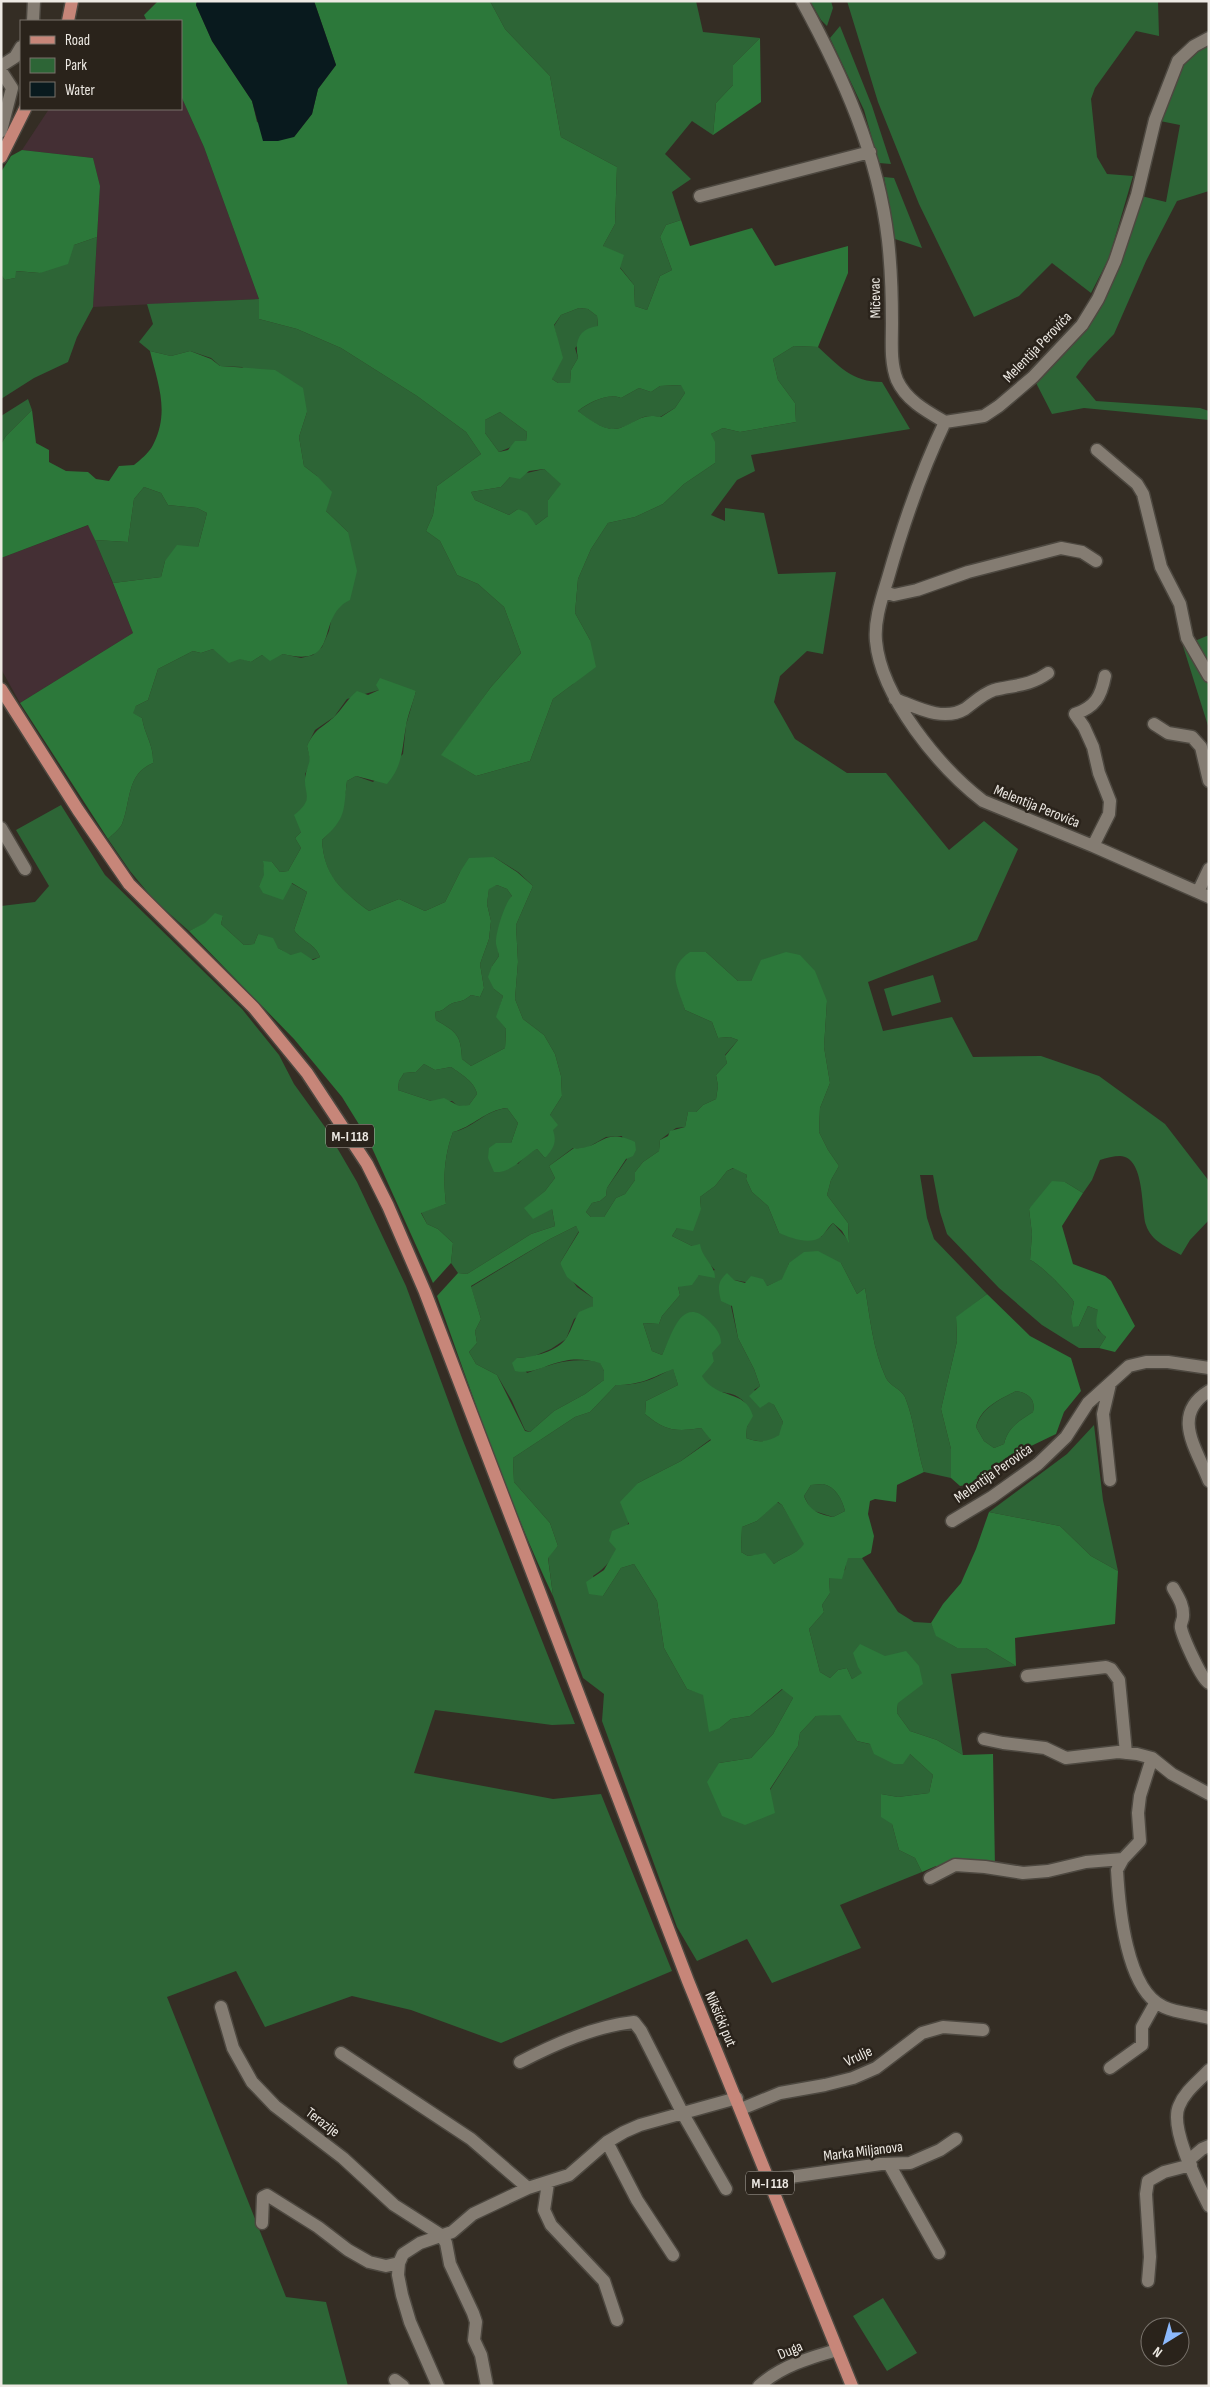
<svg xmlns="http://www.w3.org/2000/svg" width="1210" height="2387" font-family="'Sofia Sans Condensed',sans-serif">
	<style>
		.commercial { fill: #442f34 }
		.green { fill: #2d6536 }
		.forest { fill: #2c783a; fill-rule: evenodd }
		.water { fill: #091a1e }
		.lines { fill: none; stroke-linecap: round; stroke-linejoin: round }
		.minor-casing { stroke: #4d4840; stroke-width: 15 }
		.primary-casing { stroke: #4d4840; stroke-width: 15 }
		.minor { stroke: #847c72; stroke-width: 12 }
		.primary { stroke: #c78679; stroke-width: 12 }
		.labels { text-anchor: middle; stroke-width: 5; stroke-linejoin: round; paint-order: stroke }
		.shield { fill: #2a231b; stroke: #b2aea7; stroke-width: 1 }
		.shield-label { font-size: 14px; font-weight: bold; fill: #ede9e3 }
		.street-label { font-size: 15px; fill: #ede9e3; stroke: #2a231b }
	</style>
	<rect width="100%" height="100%" fill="#342d24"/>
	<path class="commercial" d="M181 96 204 147 259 299 93 307 100 186 93 158 22 150 49 109H181Z
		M89 525 133 633 20 703 1 669V558Z"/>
	<path class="green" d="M490 1H696L703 32 760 38 733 65V85L716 103 713 135 692 121 665 154 691 179 672 192 681 220 666 225 660 237 672 270 660 276 647 310 635 306 634 285 603 246 615 224 617 167 561 137 550 76 505 29Z
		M810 1H831L833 8 827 26 821 20Z
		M847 1H1158L1159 36 1136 31 1095 88 1091 99 1097 157 1107 174 1133 176 1109 258 1091 293 1052 263 1019 296 974 317 919 204 878 102Z
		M840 26 872 106 891 164 879 163 864 110 830 38Z
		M1209 38V191L1177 201 1146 261 1114 334 1088 361 1076 377 1096 401 1200 408 1209 411V420L1084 408 1052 414 1033 377 1082 325 1137 195 1166 202 1180 125 1155 120 1178 61Z
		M884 177 894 178 922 248 895 239Z
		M97 237 93 307 77 337 68 362 34 378 1 399V275L5 280 15 278V271L40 273 74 245Z
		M259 299V319L297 329 341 348 417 396 466 432 481 454 437 486 433 515 426 531 440 541 457 575 478 584 504 607 521 653 491 687 442 755 476 776 530 761 553 699 573 684 590 640 575 613 578 579 591 549 608 523 635 517 663 504 684 484 715 463 711 434 723 428 740 432 796 422 795 403 778 380 773 359 794 346 818 347C839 366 852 382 882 382L910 429 751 455 755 471 737 480 711 515 725 521V508L764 513 778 574 836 572 823 654 807 651 780 676 774 702 795 739 847 773H886L949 850 984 821 1018 849 977 940 868 982 883 1031 952 1017 973 1057 1041 1056 1099 1076 1165 1124 1209 1181V1220L1190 1240 1181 1255C1167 1247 1151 1241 1146 1225 1141 1208 1145 1157 1120 1156 1114 1156 1106 1158 1100 1160L1092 1180 1083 1193 1065 1182 1029 1209 1032 1234 1030 1260C1038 1262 1069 1293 1074 1302L1071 1316 1079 1326 1088 1306 1098 1310V1330L1106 1337 1099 1348H1079L1042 1325 999 1288 947 1234 940 1212 933 1175H920L927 1218 934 1239 987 1294 956 1318 957 1341 941 1409 951 1449V1478L924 1472C916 1447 915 1422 905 1397 901 1389 890 1386 886 1378 873 1350 870 1318 865 1288L857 1294 841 1263H789L783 1279 767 1286 734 1280 731 1306 738 1338 754 1369 760 1386 754 1390 774 1405 783 1422C782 1426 782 1431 780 1434 773 1444 755 1442 746 1438L747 1427 752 1416C749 1411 746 1402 741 1399 726 1387 716 1400 701 1375L714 1362 677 1324 662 1355 652 1351 643 1323 659 1324 662 1316 680 1295 678 1287 699 1275 715 1270 692 1246 672 1236 677 1228 701 1209 700 1197 715 1186 727 1171 734 1168 747 1175 746 1179 752 1192 768 1206 779 1233 821 1237 833 1223 849 1241 848 1223 827 1195 831 1180 839 1166 828 1150 819 1132 820 1108 830 1083 824 1047 827 1001 762 960 751 981H738L706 952 681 996 685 1010 712 1022 718 1038 730 1037 738 1040 725 1055 727 1063 716 1075 718 1086 716 1099 703 1105 696 1112H688L685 1127 676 1128 660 1140 659 1151 643 1162 635 1172V1180L625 1194 616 1198 604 1217H591L586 1212 592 1203 600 1201 606 1196 607 1188 627 1159 622 1136 606 1137 585 1149 573 1148 549 1166 555 1178 545 1191 525 1208 552 1209 555 1226 531 1234 467 1274 458 1273 451 1263 453 1243 438 1229 427 1224 421 1212 446 1204C443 1179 444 1156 453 1132 474 1128 483 1111 507 1108L518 1123 511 1143H496L518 1164 527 1154 537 1149 545 1158 553 1130 550 1115 562 1096 561 1076 555 1054 544 1035 523 1019 515 999 518 962 516 925 533 886 518 872 494 857 460 872 445 902 425 911 399 899 369 911C341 890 324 877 322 840 338 827 345 801 347 781L356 776 373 782 403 754 406 725 416 691 379 690 347 699 334 717 315 730 307 746 311 762 305 774 308 794 301 832 295 838 301 848 288 871 280 872 272 862H263L265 875 259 886 291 883 307 892 294 930C302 942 315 943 320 957 299 966 275 946 258 934L254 944 244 945 221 924 223 916 189 931 154 900 130 871 108 839C112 835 119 830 122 824 131 802 126 774 153 763 154 745 145 736 142 718L132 713 136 706 148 700 158 669 193 651 201 653 213 649 251 662 262 655 270 660 283 654 301 658 313 655 322 647 329 631 332 616 339 605 348 532 326 511 317 476 304 466 299 437 307 412 242 367 220 366 211 358 190 351 171 356 150 351 139 342 153 324 147 304Z
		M579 308 588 309 597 316 598 327 575 348 578 358 571 370 570 384 558 383 552 379 557 338 554 326 561 315Z
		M682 385 685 393 675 408 660 417C639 413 638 423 620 428 606 433 588 419 578 411 590 402 607 393 621 398L639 388 651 392 660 386Z
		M28 399 32 410 6 436 1 444V416Z
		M500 412 527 432 526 441 499 452 485 433V420Z
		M544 469 562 484 548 500V516L536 525 518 509 509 515 475 500 471 492 501 487 510 477Z
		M144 487 161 493 168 505 197 508 207 513 198 547 165 561 161 577 113 583 95 540 128 542 134 499Z
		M1209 635V729L1183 646Z
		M61 805 105 875 242 1009 279 1055 294 1084 325 1127 357 1182 406 1286 462 1438 575 1724 552 1725 435 1710 414 1773 553 1799 601 1794 672 1971 501 2043 411 2010 352 1996 265 2027 236 1971 167 1997 286 2297 326 2302 348 2386H1V906L35 902 49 886 16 830Z
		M497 885 507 889 512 896C503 916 494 934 499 956L492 966 494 989 503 996 497 1017 506 1029 505 1048 471 1066 462 1059C461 1034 456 1032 436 1020L435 1012C443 1011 443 1009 449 1005 457 1000 461 1004 471 995L480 997 484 988 480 964 489 939 491 921 487 904 489 888Z
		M933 975 941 1002 892 1016 884 989Z
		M424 1064 435 1070 451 1067C461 1074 475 1082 477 1094L469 1105 459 1107 452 1101H431L398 1090 399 1081 404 1073 416 1072Z
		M576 1226 579 1231 560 1263 577 1287 593 1298V1306L574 1319 566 1339 551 1349 532 1357 517 1358 527 1373C555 1363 570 1357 600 1362L604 1371V1380L585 1394 554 1411 530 1432 525 1430 512 1401 497 1375 476 1364 469 1352 477 1343 475 1331 481 1319 471 1287 550 1239Z
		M673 1368 678 1385 646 1401 645 1414C665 1431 676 1432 701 1428L711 1439 681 1461 638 1483C631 1515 623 1558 593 1576L603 1596 621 1568 634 1564 657 1601 664 1648 687 1689 703 1694 720 1728 731 1719 750 1716 783 1689 793 1698 773 1734 751 1758 719 1763 770 1790 798 1746 800 1733 816 1716 840 1714 857 1741 910 1754 933 1775 929 1793 898 1797 881 1794 892 1824 899 1850 915 1858 922 1872 840 1905 861 1948 772 1983 747 1939 697 1961 677 1927 602 1721 604 1694 583 1678 553 1596 548 1557 558 1546 550 1523 514 1482 513 1458 575 1417 590 1412 616 1385C640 1385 652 1380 673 1368Z
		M1016 1391C1028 1393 1036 1399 1033 1412 1019 1421 1008 1427 1004 1444L994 1448 984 1441 976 1427C982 1407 999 1400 1016 1391Z
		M1094 1425 1103 1500 1118 1571 1091 1556 1060 1526 989 1512 1067 1454Z
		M823 1484C836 1487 842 1499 845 1511L833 1517 811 1510 804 1496 811 1485Z
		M777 1502 782 1505 805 1544C796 1555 784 1556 774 1564L765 1554 748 1556 741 1552 742 1527 757 1521Z
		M847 1557 862 1558 898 1612 914 1622 931 1623 937 1636 957 1648H986L1016 1666 951 1674 963 1755 937 1740 910 1731 897 1713 898 1703 863 1673 852 1679 847 1668 838 1670 830 1678 820 1672 809 1629 824 1612 822 1605 830 1593 829 1578 845 1570Z
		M883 2298 917 2353 887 2371 853 2316Z"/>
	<path class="forest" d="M158 1H197L196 5 212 41 252 101 257 122 294 137 312 114 318 89 336 65 314 1H490L505 29 550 76 561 137 617 167 615 224 603 246 624 255 620 268 634 285 635 306 647 310 660 276 672 270 660 237 666 225 681 220 690 246 752 228 775 266 848 246V273L818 347 794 346 773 359 778 380 795 403 796 422 740 432 723 428 711 434 715 442V463L684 484 663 504 635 517 608 523 591 549 578 579 575 613 590 640 596 667 553 699 530 761 476 776 441 755 491 687 521 653 504 607 478 584 457 575 440 541 426 531 433 515 437 486 481 454 466 432 417 396 341 348 297 329 259 319V299L204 147 181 96V21H147L144 15ZM579 308 588 309 597 316 598 326C580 328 574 340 578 358L571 370 570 383H558L552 379 563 358 554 325 561 315ZM681 385 685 393 675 408 661 417C641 413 637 422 620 428 606 433 589 419 578 411 589 402 608 393 621 398L639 388 651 392 660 386ZM500 412 527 432 526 441H515L508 450 499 452 485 433V420ZM544 469 561 484 548 500V516L536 525 527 513 518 509 509 515 475 500 471 492 501 487 510 477 520 479 529 471Z
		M760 38 761 102 713 135 716 103 733 85V65Z
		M22 150 93 158 100 186 97 237 74 245 68 264 40 273 16 271 15 278 5 280 1 275V172L11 156Z
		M150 351 171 356 190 351 211 359 220 366 275 370 303 388 307 412 299 437 304 466 317 476 332 492 326 511 348 532 357 571 350 600C314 617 343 669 283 654L270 661 262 655 251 662 240 659 229 663 213 649 201 653 193 651 158 669 148 700 136 706 133 713 142 718C145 736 154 745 153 763 126 774 131 802 122 824 119 830 112 835 108 839L20 703 133 633 113 583 161 577 165 561 177 545 198 547 207 513 197 508 168 505 161 493 144 487 134 499 128 542 95 540 88 525 1 558V444L6 436 32 410 36 443 49 450V462L66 471 88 472 96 479 109 481 119 466 134 465C140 460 149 453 153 445 170 412 158 384 150 351Z
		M380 678 416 691C413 703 408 714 406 726 402 748 403 766 387 784L356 776 347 781C343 812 347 817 322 840 324 876 341 890 369 911L399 899 425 911 445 902 460 872 469 858 494 857 517 872 533 886 516 925 518 962 515 999 523 1019 544 1035 555 1054 561 1076 562 1096 550 1115 558 1125 553 1130C557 1142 554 1148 545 1158L537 1149C522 1157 513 1173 494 1172L488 1158 489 1148 496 1143H511L518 1123 507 1108C485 1110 473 1127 453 1132 444 1156 443 1179 446 1204L421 1213 427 1224 438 1229 453 1243 451 1263 433 1283 368 1139 342 1097 294 1039 189 931 205 923 215 913 223 916 221 924 244 945 254 944 258 934 273 938 278 948 291 955 301 952 313 960 320 957C315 943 302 942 294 930L307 892 292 883 283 900 263 893 259 886 264 875 263 861 272 862 280 872 288 871 301 848 295 838 301 832 294 815C317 797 301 793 306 773 310 758 311 764 307 746 316 728 319 730 333 718 342 710 347 699 357 691L368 695 379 690 376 685ZM497 885 507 889 512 896C505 902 495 934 496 944 497 948 498 952 499 956L492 966 488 977 494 989 503 996 496 1017 506 1029 505 1048 471 1066 462 1059C461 1034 456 1032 436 1020L435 1012C443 1011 443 1009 449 1005 457 1000 461 1004 471 995L480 997 484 988 480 964 489 939 491 921 487 904 489 889ZM424 1064 435 1070 451 1067C461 1074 475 1082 477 1094L469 1105 459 1106 444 1098 431 1101 398 1090 399 1081 404 1073 416 1072Z
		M690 952H706L738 981H751L761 960 786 952 800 955 815 971 827 1001 824 1047 830 1083 820 1108 819 1132 828 1150 839 1166 831 1180 827 1195 848 1223 849 1243 842 1231 833 1223C828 1227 826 1232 822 1236 811 1246 791 1238 779 1233L768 1206 752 1192 746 1179 747 1175 733 1168 727 1171 715 1186 700 1197 701 1209 693 1231 677 1228 672 1236 692 1246 700 1244C702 1259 715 1264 715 1278L699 1275 692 1285 678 1287 680 1295 662 1316 659 1324 643 1323 652 1351 662 1355C672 1335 681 1295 708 1320 715 1327 721 1333 721 1343L712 1353 714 1362 702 1376C717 1401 745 1388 753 1416L747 1427 746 1438C758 1443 769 1442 779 1435L783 1422 774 1405 769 1402 760 1408 749 1396 760 1386 754 1369 738 1338 732 1306 721 1301C718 1288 717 1282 727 1273L734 1280 745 1283 751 1276 763 1279 767 1286 782 1279 789 1263 804 1252 818 1251 841 1263 857 1294 865 1288C870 1318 873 1350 886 1378 890 1386 901 1389 905 1397 915 1422 916 1447 924 1472L897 1485 896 1502 875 1499 870 1501 868 1514 874 1536 871 1553 862 1558H848L842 1579 829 1578 830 1593 822 1605 824 1612 809 1629 820 1672 830 1678 838 1670 847 1668 852 1679 862 1673 858 1667 853 1653 860 1644 885 1656 906 1651 919 1666 923 1684 898 1703 897 1713 910 1731 937 1740 963 1755 993 1754 995 1868 955 1865 940 1873 936 1866 922 1872 915 1858 899 1850 892 1824 881 1817V1794L898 1797 929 1793 933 1775 910 1754 903 1764H894L874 1754 870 1744 857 1741 840 1715 816 1716 800 1733 798 1746 770 1789 775 1813 745 1825 722 1816 707 1782 719 1763 751 1758 773 1734 793 1698 782 1689 750 1716 731 1719 720 1728 709 1732 703 1695 687 1689 664 1648 657 1601 634 1564 621 1568 603 1596 589 1594 586 1582 604 1570 616 1549 609 1541 612 1531 629 1524 620 1502 638 1483 681 1461 711 1440 701 1428C676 1432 665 1431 645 1414L646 1401 678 1385 673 1369C651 1378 641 1385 616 1385L590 1412 575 1417 513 1458 514 1482 550 1523 558 1546 548 1558 553 1596C507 1499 473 1396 437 1296L458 1273 467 1274 531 1234 555 1226 552 1209 533 1219 524 1208 545 1191 555 1178 549 1166 574 1148C600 1151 602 1126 635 1142L636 1150 633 1156 626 1159 607 1188 606 1196 600 1201 592 1203 586 1212 591 1217H604L616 1198 625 1194 635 1180V1172L643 1162 659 1151 660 1140 668 1136 670 1131 685 1127 688 1112H696L703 1105 716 1099 718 1086 716 1075 727 1063 725 1056 738 1040 730 1037 718 1038 712 1022 685 1010C678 986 665 969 690 952ZM576 1226 579 1232 560 1263 567 1277 593 1298V1306L579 1312C574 1320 572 1329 567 1337 558 1352 533 1357 517 1358L512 1363 515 1371C534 1375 546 1364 564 1361 577 1358 588 1360 600 1363L604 1371V1380L585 1394 554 1411 530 1432 525 1431 497 1375 476 1364 469 1352 477 1343 475 1331 481 1319 471 1286 550 1239ZM823 1484C836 1487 842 1499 845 1511L833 1517C818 1514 810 1511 804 1496L811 1485ZM778 1502 782 1505 804 1544C796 1555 784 1556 774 1564L765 1553 748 1556 741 1552 742 1527 757 1521Z
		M1052 1181 1065 1182 1083 1193 1062 1226 1073 1264 1105 1276 1111 1281 1135 1326 1115 1352 1099 1348 1106 1337C1095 1328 1095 1324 1098 1310L1088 1306 1079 1326 1073 1327 1071 1316 1074 1302C1069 1293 1038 1262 1030 1260L1032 1234 1029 1209Z
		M987 1294 1030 1336 1071 1358 1081 1391 1064 1412 1056 1434 1029 1447 1021 1457 994 1475 977 1483 960 1486 951 1478V1449L941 1409 957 1341 956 1317ZM1016 1391C1028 1393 1036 1399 1033 1412 1019 1421 1008 1427 1004 1444L994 1448 984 1441 976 1427C981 1407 999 1400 1016 1391Z
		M989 1512 1060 1526 1091 1556 1118 1571 1115 1624 1015 1638 1016 1666 986 1648H957L936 1636 931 1623 943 1604 961 1583 976 1549Z"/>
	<path class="water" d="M197 1H314L336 65 318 89 312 114 294 137 278 141H263L252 101 212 41 196 5Z"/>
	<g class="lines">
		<defs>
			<path id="minor" d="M802 1C843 76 878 154 888 240 891 267 892 295 892 323 892 342 890 362 897 380 906 400 926 411 945 422
				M33 21 34 1
				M1209 38 1194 46 1178 61 1155 120 1137 195 1115 261 1098 299 1082 325 1033 377 999 406 984 416 945 422C921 472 903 525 888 578 882 598 874 620 876 641 881 697 940 768 983 801L1093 846 1209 897
				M1 66 15 57 21 47
				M1 71 12 88 1 131
				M700 196 870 152
				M1097 450 1137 484 1143 494 1161 567 1180 604 1187 638 1209 676
				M884 592 894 595 917 590 968 572 1061 548 1082 552 1096 561
				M895 699C916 707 943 722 965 709 973 703 984 693 994 690 1014 685 1030 686 1048 673
				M1154 724 1168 733 1192 737 1201 747 1209 781
				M1 828 25 869
				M1093 846 1109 814 1110 801 1099 773 1093 747 1084 727 1075 714C1095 707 1101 697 1105 676
				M1198 892 1209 869
				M1209 1391C1170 1415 1197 1449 1209 1481
				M1110 1480 1103 1414 1110 1384
				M952 1521 992 1497 1038 1464 1066 1437 1088 1403 1129 1366 1146 1362H1168L1209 1368
				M1173 1588C1178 1597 1184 1605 1183 1617 1183 1620 1180 1624 1181 1628 1183 1637 1201 1679 1209 1683
				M1027 1676 1106 1667 1111 1669 1119 1680 1126 1753
				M984 1739 1003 1743 1045 1748 1066 1758 1118 1752 1137 1754 1152 1758 1172 1774 1209 1794
				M1152 1758 1140 1796 1138 1813 1140 1841 1123 1859 1117 1870C1119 1906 1126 1991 1164 2007 1177 2013 1195 2014 1209 2018
				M930 1878 955 1865 985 1867 1023 1873 1048 1871 1086 1862 1123 1859
				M221 2007 233 2048 252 2082 275 2106 343 2158 394 2205 441 2235 446 2243 450 2264 473 2313 476 2322 474 2340 481 2355 487 2386
				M341 2053 471 2139 528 2188
				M520 2062C555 2044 595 2026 634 2022L641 2031 683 2114 726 2189
				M1110 2068 1142 2045V2027L1156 2002
				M1209 2070C1198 2082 1185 2091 1179 2106 1169 2128 1198 2184 1209 2206
				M741 2109 780 2093 825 2085 853 2078 876 2068 922 2033 943 2027 983 2030
				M607 2142 637 2200 673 2255
				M1189 2160 1202 2149 1209 2146
				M889 2164 939 2253
				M769 2180 881 2164 910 2163 940 2150 956 2139
				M548 2183 544 2210 551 2225 604 2281 617 2320
				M262 2223 263 2197 267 2195 318 2227 348 2250 369 2262 386 2266 399 2263
				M1148 2281 1150 2257 1146 2194 1148 2181 1164 2172 1191 2165
				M395 2380 403 2386
				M438 2386 410 2322 402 2295 398 2275 399 2263 403 2254 420 2243 452 2232 473 2214 528 2188 569 2175 607 2142 624 2132 640 2125 737 2098
				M759 2386C781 2366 809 2358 837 2350"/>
			<path id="primary" d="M68 21 72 1
				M1 157 25 109
				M1 689 78 810 129 884 254 1008 307 1073 367 1164 388 1206 425 1292 688 1981 852 2386"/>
		</defs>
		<use href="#minor" class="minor-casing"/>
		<use href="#primary" class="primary-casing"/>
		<use href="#minor" class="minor"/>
		<use href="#primary" class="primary"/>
	</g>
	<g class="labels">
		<g class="shield">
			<rect x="326" y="1124.5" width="48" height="23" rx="4"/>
			<rect x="746" y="2171.5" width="48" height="23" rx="4"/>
		</g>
		<g class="shield-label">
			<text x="350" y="1141">M-I 118</text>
			<text x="770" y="2188">M-I 118</text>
		</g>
		<g class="street-label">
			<text transform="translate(875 298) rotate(-91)" y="5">Mičevac</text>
			<text transform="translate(1037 347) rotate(-46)" y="5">Melentija Perovića</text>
			<text transform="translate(1037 806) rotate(22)" y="5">Melentija Perovića</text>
			<text transform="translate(993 1473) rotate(-35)" y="5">Melentija Perovića</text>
			<text transform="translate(721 2019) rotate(67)" y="5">Nikšićki put</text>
			<text transform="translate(858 2056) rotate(-25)" y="5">Vrulje</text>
			<text transform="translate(323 2122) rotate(37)" y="5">Terazije</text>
			<text transform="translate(863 2151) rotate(-7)" y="5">Marka Miljanova</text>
			<text transform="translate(790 2350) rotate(-23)" y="5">Duga</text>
		</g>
	</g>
	<rect width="1210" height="2387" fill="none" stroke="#ede9e3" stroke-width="5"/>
	<rect x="20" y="20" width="162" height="90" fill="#2a231b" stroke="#78726b"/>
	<rect x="30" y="36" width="25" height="8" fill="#c78679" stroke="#78726b"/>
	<text x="65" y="45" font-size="15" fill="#ede9e3">Road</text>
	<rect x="30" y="58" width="25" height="15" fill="#2d6536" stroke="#78726b"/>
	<text x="65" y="70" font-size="15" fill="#ede9e3">Park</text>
	<rect x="30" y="82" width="25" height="15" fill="#091a1e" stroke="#78726b"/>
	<text x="65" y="95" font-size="15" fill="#ede9e3">Water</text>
	<g transform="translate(1165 2342) rotate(217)"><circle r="24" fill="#2a231b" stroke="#78726b"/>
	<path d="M0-4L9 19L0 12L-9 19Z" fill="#8cb9fc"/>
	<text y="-8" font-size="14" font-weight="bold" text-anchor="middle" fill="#ede9e3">N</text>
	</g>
</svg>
